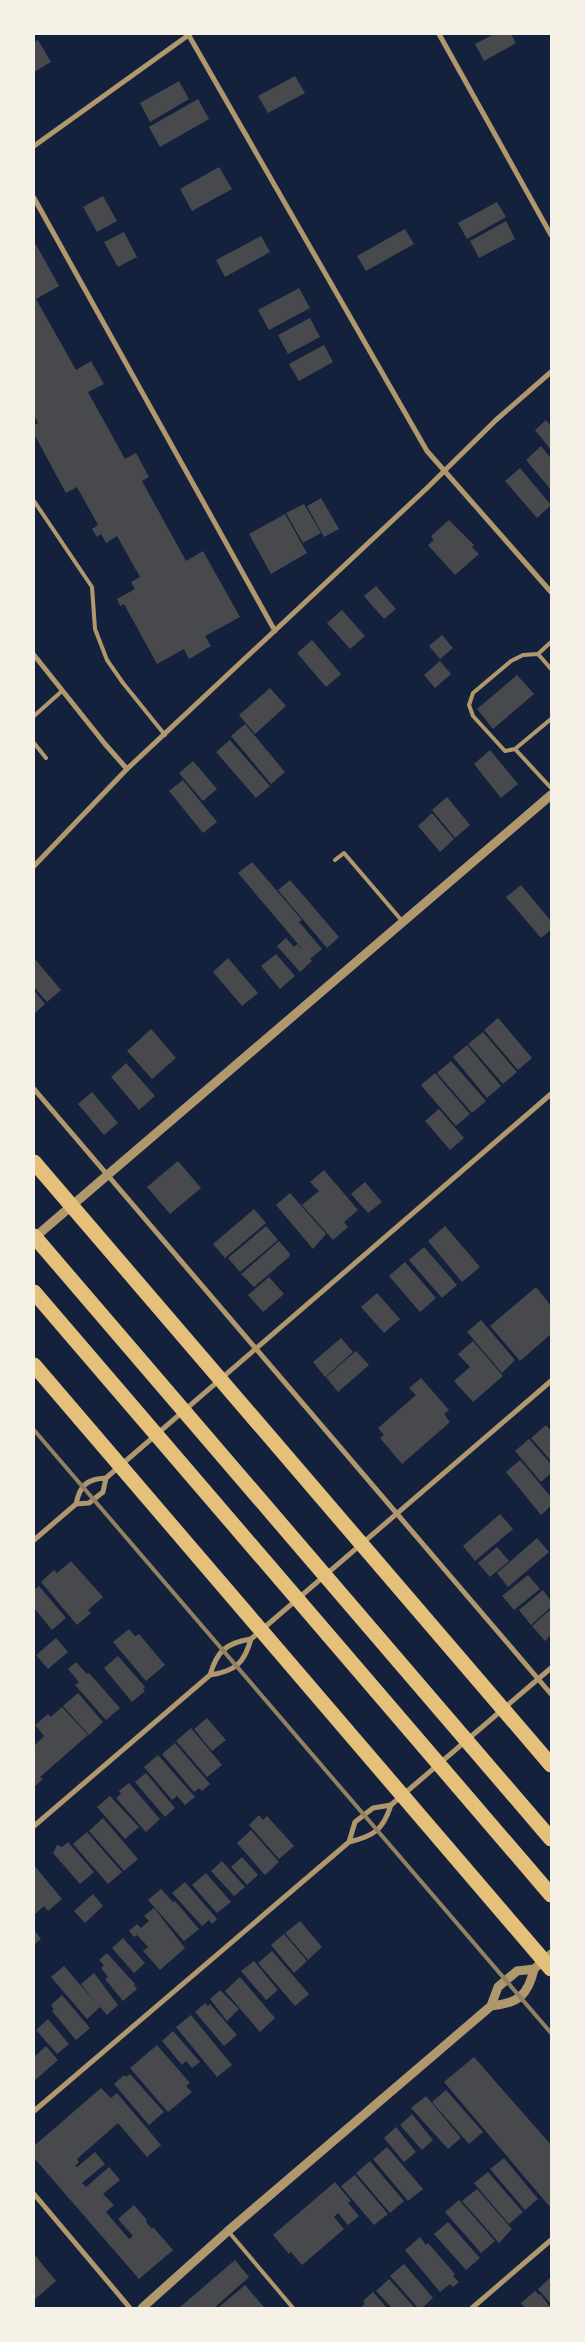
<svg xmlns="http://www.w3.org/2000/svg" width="585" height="2342" font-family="Signika,sans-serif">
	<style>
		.building { fill: #48494c }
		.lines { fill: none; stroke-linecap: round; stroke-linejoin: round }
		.service { stroke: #b1986c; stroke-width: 4 }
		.minor { stroke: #b1986c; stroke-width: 5 }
		.tertiary { stroke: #b1986c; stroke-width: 9 }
		.motorway { stroke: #e5c07b; stroke-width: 15 }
		.rail { stroke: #918062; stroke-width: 4 }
	</style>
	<rect width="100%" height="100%" fill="#14213d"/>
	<path class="building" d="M494 34H511L516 43 484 61 475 44Z
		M38 40 51 62 34 72V42Z
		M295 76 305 93 268 113 258 96Z
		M179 81 189 99 150 122 140 103Z
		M198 99 209 119 160 147 149 127Z
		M219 167 232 189 192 211 180 189Z
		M103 196 117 221 97 232 83 207Z
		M497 202 506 217 467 239 458 223Z
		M506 221 515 239 479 258 470 241Z
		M405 229 414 244 366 271 357 256Z
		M124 232 137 257 118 267 104 242Z
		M261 236 270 252 225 277 216 260Z
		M34 241 59 286 36 299 76 370 91 361 104 384 88 392 125 459 136 453 149 477 142 481 186 561 203 551 240 617 205 636 211 646 189 659 184 649 157 664 124 604 120 606 117 599 135 589 131 582 140 577 117 536 106 543 101 534 97 537 92 529 98 525 77 487 66 493 34 434V425L38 423 34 415Z
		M299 288 310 308 269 330 258 310Z
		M310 318 320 337 288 354 278 335Z
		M324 345 333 362 299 381 289 364Z
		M546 420 551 426V450L535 430Z
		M541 446 551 458V490L526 460Z
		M520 468 551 505 537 518 505 481Z
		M321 498 339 529 324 537 307 506Z
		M304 504 321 533 303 543 286 513Z
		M285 514 307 553 271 574 249 534Z
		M449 520 474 545 472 547 479 554 455 575 428 545 434 540 431 536Z
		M376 586 396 609 384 619 364 596Z
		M342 610 365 636 350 649 327 623Z
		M442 635 453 648 440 659 429 646Z
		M312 640 341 674 326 687 297 653Z
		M440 661 451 674 435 688 424 675Z
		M517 675 534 694 493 729 477 709Z
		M270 688 286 706 255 734 239 715Z
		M245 724 285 772 271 784 231 736Z
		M230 740 270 786 256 798 216 752Z
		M490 750 518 784 501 798 474 764Z
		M193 761 217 789 203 801 179 773Z
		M183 780 217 822 203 833 169 791Z
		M447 797 470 825 455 838 432 810Z
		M432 813 454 839 440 852 418 826Z
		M252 862 302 920 299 922 322 949 310 959 312 961 300 972 277 946 286 938 294 947 297 944 304 951 238 873Z
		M290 880 339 937 327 948 278 890Z
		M521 885 551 921V930L541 938 506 897Z
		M276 954 295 976 280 989 261 966Z
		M34 958 61 990 47 1002 34 987Z
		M228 958 258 993 242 1006 213 972Z
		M34 990 45 1004 34 1014Z
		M498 1018 532 1058 518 1070 484 1030Z
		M151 1029 176 1058 152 1079 127 1051Z
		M483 1032 517 1072 503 1084 468 1044Z
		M467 1045 501 1086 487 1098 453 1057Z
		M451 1061 486 1101 472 1113 437 1073Z
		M126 1063 155 1096 139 1110 111 1077Z
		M435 1073 470 1114 456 1126 421 1085Z
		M92 1092 118 1123 104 1135 78 1104Z
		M439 1109 464 1138 450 1150 425 1121Z
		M178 1161 201 1188 170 1214 147 1187Z
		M324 1170 358 1210 344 1222 348 1227 333 1240 302 1205 319 1191 310 1182Z
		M365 1182 382 1202 368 1213 351 1194Z
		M290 1193 326 1234 313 1249 276 1205Z
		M254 1209 266 1223 225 1258 213 1244Z
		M266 1226 278 1240 240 1272 228 1258Z
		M445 1226 480 1267 462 1282 428 1241Z
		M279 1241 290 1254 289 1257 254 1287 241 1274Z
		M424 1247 457 1285 442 1298 409 1260Z
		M405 1262 436 1298 420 1312 389 1276Z
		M269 1277 284 1294 263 1312 248 1295Z
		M536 1287 551 1306V1334L520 1361 490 1326Z
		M377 1293 400 1319 384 1333 361 1307Z
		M481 1320 515 1360 502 1373 467 1332Z
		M341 1338 353 1352 325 1377 313 1362Z
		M473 1341 503 1376 473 1402 454 1381 470 1367 458 1354Z
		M356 1351 369 1365 338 1392 326 1377Z
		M421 1378 449 1410 444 1414 450 1422 402 1464 380 1438 384 1435 378 1428 416 1395 409 1388Z
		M546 1425 551 1431V1461L531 1438Z
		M529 1439 551 1464V1473L541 1482 515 1451Z
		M520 1460 551 1497V1506L541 1515 506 1472Z
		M500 1514 513 1529 475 1561 463 1546Z
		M537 1538 549 1552 508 1587 497 1573Z
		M497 1547 509 1561 490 1577 478 1563Z
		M71 1561 103 1597 88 1610 91 1613 77 1625 41 1582 54 1570 57 1573Z
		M528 1575 540 1589 514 1610 502 1596Z
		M39 1586 66 1618 52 1630 34 1608V1590Z
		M543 1590 551 1601V1607L531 1625 519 1610Z
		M551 1609V1635L545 1641 532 1626Z
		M129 1629 135 1636 139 1634 165 1665 146 1681 113 1642Z
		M56 1638 68 1652 48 1669 36 1655Z
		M118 1656 145 1687 143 1689 145 1691 132 1702 104 1668Z
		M76 1662 87 1674 89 1673 120 1708 106 1720 75 1685 79 1682 68 1669Z
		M78 1693 103 1722 89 1735 63 1706Z
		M62 1707 88 1735 40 1777 43 1779 34 1787V1746L44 1736 35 1725 48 1714 51 1717Z
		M207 1718 226 1740 212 1751 194 1729Z
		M191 1728 222 1765 207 1777 176 1741Z
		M175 1743 210 1784 202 1791 199 1788 194 1792 162 1754Z
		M158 1755 195 1797 185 1805 177 1796 172 1800 144 1767Z
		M146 1773 175 1808 165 1817 135 1782Z
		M129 1783 160 1819 146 1832 116 1798 121 1794 119 1791Z
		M110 1796 139 1827 125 1839 97 1807Z
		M259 1815 263 1820 267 1816 294 1846 279 1859 249 1825Z
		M103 1818 138 1859 124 1871 89 1831Z
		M251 1830 279 1862 265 1875 237 1843Z
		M87 1832 122 1872 108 1884 73 1844Z
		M68 1842 94 1872 80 1884 53 1853 57 1845 62 1847Z
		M242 1857 258 1875 247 1885 231 1867Z
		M222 1861 245 1887 234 1896 211 1871Z
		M34 1865 62 1899 48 1911 44 1906 34 1915Z
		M206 1873 231 1902 217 1913 192 1885Z
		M185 1882 217 1919 212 1924 209 1920 202 1926 172 1893Z
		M161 1889 173 1902 175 1901 199 1929 184 1941 148 1900Z
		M93 1894 103 1906 85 1923 74 1911Z
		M154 1908 185 1948 160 1970 143 1951 148 1947 137 1935 134 1937 129 1931 137 1924 141 1928 149 1921 144 1916Z
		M300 1921 322 1947 308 1960 285 1933Z
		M34 1930 41 1939 34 1945Z
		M284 1934 307 1961 294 1973 271 1945Z
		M123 1938 145 1963 134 1973 112 1948Z
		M272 1951 309 1994 295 2006 258 1963Z
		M107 1953 135 1984 134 1985 137 1989 123 2001 105 1979 108 1977 101 1968 104 1965 99 1960Z
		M254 1961 278 1990 266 2000 241 1971Z
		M64 1966 95 2002 81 1984 94 1973 118 2005 107 2015 100 2007 87 2019 51 1977Z
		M240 1977 275 2018 260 2032 225 1991Z
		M220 1990 239 2009 227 2021 210 1999Z
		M62 1995 90 2028 76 2040 52 2011 54 2010 51 2005Z
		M205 2003 208 2006 210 2004 237 2035 224 2046 195 2012Z
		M191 2015 232 2065 217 2077 176 2027Z
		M48 2019 69 2044 57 2054 36 2030Z
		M173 2031 200 2062 192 2068 186 2061 182 2065 162 2041Z
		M157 2045 190 2083 186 2086 192 2092 168 2112 130 2068Z
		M46 2046 58 2060 34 2081V2057Z
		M474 2057 551 2145 550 2207 444 2082Z
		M130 2074 164 2112 149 2125 114 2084 124 2075 126 2077Z
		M101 2088 111 2098 117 2093 161 2145 147 2157 118 2123 77 2159 79 2162 75 2166 77 2167 95 2152 105 2164 82 2183 86 2187 109 2167 120 2180 103 2194 114 2205 106 2212 129 2239 133 2236 118 2219 134 2205 147 2220 146 2222 152 2229 153 2227 173 2250 139 2279 34 2158V2146Z
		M446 2090 483 2132 469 2144 432 2102Z
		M426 2096 461 2138 448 2149 411 2108Z
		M412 2114 433 2140 422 2150 400 2125Z
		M396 2127 416 2152 404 2162 384 2138Z
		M387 2147 423 2189 408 2201 373 2159Z
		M504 2158 538 2199 525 2210 490 2169Z
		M370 2161 404 2201 390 2213 356 2173Z
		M488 2172 523 2212 509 2224 474 2183Z
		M355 2175 388 2214 374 2225 341 2186Z
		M335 2182 351 2201 348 2203 359 2216 348 2225 338 2213 334 2217 344 2229 302 2265 291 2252 289 2254 273 2235Z
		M477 2189 512 2229 499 2243 462 2201Z
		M459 2200 495 2241 481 2253 445 2212Z
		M448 2222 480 2258 466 2270 434 2234Z
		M420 2237 426 2245 428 2243 455 2274 453 2276 459 2282 453 2287 450 2284 440 2292 405 2250Z
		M34 2254 56 2281 34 2300Z
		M235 2260 249 2277 214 2308H179Z
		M404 2264 433 2298 422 2308H418L390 2276Z
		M551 2277V2304L538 2289Z
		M389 2279 415 2308H392L376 2291Z
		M245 2285 264 2307 218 2308Z
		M535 2291 539 2295 540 2294 551 2308H525L521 2303Z
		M373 2292 387 2308H360L365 2304 363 2301Z"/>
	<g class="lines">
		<path class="service" d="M34 501 92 587 95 629 107 660 123 683 165 735
			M551 642 538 654 551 669
			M538 654 523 655 511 661 473 693 469 705 473 716 505 751 515 749 551 719
			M34 716 62 691
			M34 743 46 758
			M515 749 551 788
			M335 860 344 853 403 922
			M228 2231 293 2308"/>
		<path class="minor" d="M188 34 427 451 551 592
			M439 34 551 235
			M34 146 190 34
			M34 198 275 631
			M34 655 105 744 127 769
			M34 866 127 769 426 489 496 420 551 372
			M34 1089 551 1694
			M76 1504C80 1485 87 1479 106 1478
			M34 1540 76 1504 89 1503 103 1492 106 1478 551 1094
			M210 1675C235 1671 244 1664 251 1639
			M34 1826 210 1675C217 1651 226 1643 251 1639L551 1381
			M349 1842 355 1822 373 1808 391 1805
			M34 2111 349 1842C374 1836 383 1830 391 1805L551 1668
			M34 2194 130 2308
			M472 2308 551 2240"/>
		<path class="tertiary" d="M34 1238 551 795
			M491 2006C518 2003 528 1996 534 1969
			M142 2308 228 2231 491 2006 498 1987 517 1971 534 1969 551 1954"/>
		<path class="motorway" d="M34 1162 551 1765
			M34 1236 551 1839
			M34 1292 551 1895
			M34 1365 551 1969"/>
		<path class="rail" d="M34 1430 551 2033"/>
	</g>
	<rect width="585" height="2342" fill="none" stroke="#f6f1e7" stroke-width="70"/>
</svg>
